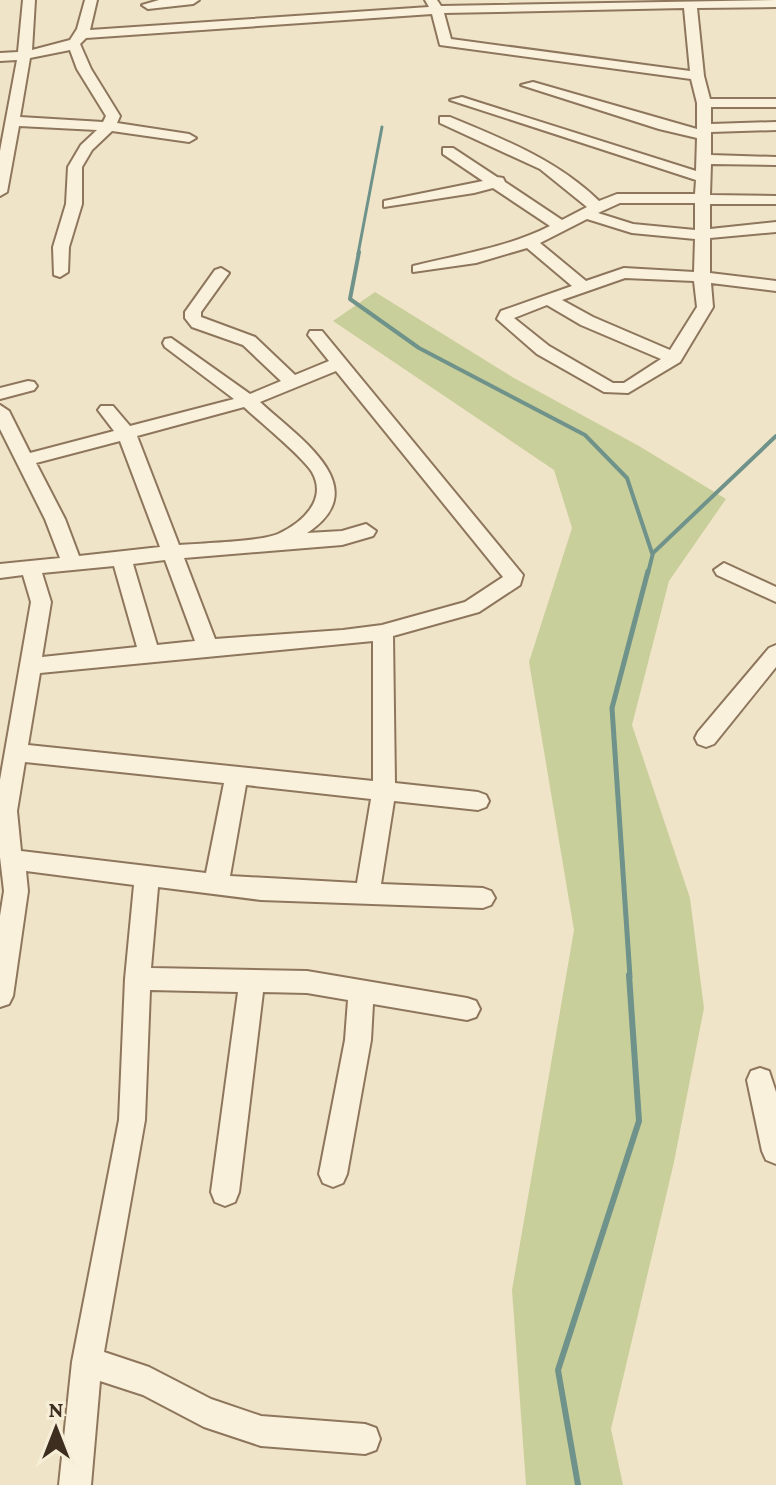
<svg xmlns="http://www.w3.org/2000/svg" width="776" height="1485" font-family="'Crimson Pro',serif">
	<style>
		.green { fill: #c9cf9b }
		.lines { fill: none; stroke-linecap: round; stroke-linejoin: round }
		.stream-far3 { stroke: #6f938a; stroke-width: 3 }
		.stream-far2 { stroke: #6f938a; stroke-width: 4 }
		.stream-far1 { stroke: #6f938a; stroke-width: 5 }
		.stream { stroke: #6f938a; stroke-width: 6 }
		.minor-casing { stroke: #8d765c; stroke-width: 4 }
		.minor { fill: #faf1dc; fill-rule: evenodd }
	</style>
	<rect width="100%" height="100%" fill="#f0e4c8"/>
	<path class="green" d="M375 292 514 378 639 446 726 499 669 581 632 725 690 898 704 1008 674 1162 611 1429 623 1485H526L512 1290 574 930 529 662 572 528 554 470 333 321Z"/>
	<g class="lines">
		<path class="stream-far3" d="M358 254 382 127"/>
		<path class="stream-far2" d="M359 252 350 299 419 348 585 435 627 478 652 553
			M648 573 653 553 776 436"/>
		<path class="stream-far1" d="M630 977 612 708 648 571"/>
		<path class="stream" d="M578 1485 558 1370 639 1121 629 975"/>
		<defs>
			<path id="minor" d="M23 0H35L32 50 70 40 77 29 85 0H97L90 30 429 7 425 0H437L441 6 776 0V7L697 8 704 76 710 99H776V107H711V124L776 122V130L711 132V155L776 157V165L711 164 710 195 776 196V204H710V229L776 222V232L710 238V273L776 281V291L711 283 713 307 680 362 628 393 604 392 537 354 497 319 501 311 572 286 527 248 476 263 413 272V266C461 254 506 248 550 226L493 188 474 193 384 207V201L483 181 443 154V148H453L497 177 503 178 505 182 562 220 587 207 540 169 440 123V117H450C503 139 557 160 599 201L617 194H695L696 180 450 100 462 97 696 171 697 138 659 129 521 85 533 82 697 129V103L691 79 440 45 432 14 86 38 80 44 91 69 120 116 117 123 189 134 196 138 189 142 112 131 92 150 82 167V204L69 247 68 272 60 277 54 275 53 247 66 204 68 167 81 145 97 130 19 126 7 192 0 196V151L17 60 0 61V53L18 52ZM684 8 690 71 451 39 444 13ZM70 50 77 69 106 116 103 122 20 117 30 58ZM620 203H695V230L633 224 598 213ZM587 219 632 233 695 239 694 272 624 268 586 281 540 243ZM625 278 694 281 697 307 670 350 593 317 562 300ZM547 305 581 325 661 359 624 383H613L549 346 514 318Z
				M159 0H199L193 4 148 9 142 5Z
				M221 268 229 273 201 312V317L255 337 295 375 329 361 308 335 310 331H322L523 575 520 585 479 612 393 636 395 783 478 792 486 795 489 801 486 807 478 810 394 801 381 884 483 888 491 891 495 898 491 905 483 908 261 900 158 887 151 968 307 971 467 998 476 1001 480 1009 476 1017 467 1020 373 1004 371 1040 347 1174 343 1183 333 1187 323 1183 319 1174 345 1040 348 1000 307 993 263 992 239 1192 235 1202 225 1206 215 1202 211 1192 238 992 150 990 145 1120 104 1352 149 1367 211 1399 261 1416 365 1424 376 1428 380 1439 376 1450 365 1454 261 1446 204 1427 143 1395 100 1381 91 1485H59L72 1362 119 1120 125 979 134 885 26 871 28 891 13 996 9 1004 0 1007V916L4 891 0 857V780L31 602 23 575 0 578V564L60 558 45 519 0 429V405L9 411 30 453 114 431 98 410 101 406H113L130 426 234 399 165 347 163 343 165 339 171 338 250 394 281 381 243 345 192 327 185 318V312L215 270ZM336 371 503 577 465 602 382 625 343 630 215 639 184 558 342 545 373 536 376 531 366 524 342 531 307 533C377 487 297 437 260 402ZM244 407C260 422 303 457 312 472 328 500 302 523 278 534 258 542 203 543 179 545L137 436ZM120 441 160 547 79 556 65 519 36 463ZM165 560 195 641 157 645 133 564ZM114 566 137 647 42 657 51 602 42 573ZM373 641V781L28 745 40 673ZM25 762 224 783 206 873 21 851 17 811ZM246 785 371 799 357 883 230 876Z
				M28 381 34 382 37 386 34 390 0 399V388Z
				M724 563 776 587V602L717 575 714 570Z
				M776 645V667L714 744 706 747 698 744 695 738 698 732 769 648Z
				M760 1068 769 1071 776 1092V1164L766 1160 762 1151 747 1080 751 1071Z"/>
		</defs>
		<use href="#minor" class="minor-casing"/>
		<use href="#minor" class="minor"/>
	</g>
	<g transform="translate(56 1429)" stroke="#f7eed8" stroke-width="6" paint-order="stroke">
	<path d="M0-6L14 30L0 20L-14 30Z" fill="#3d2e20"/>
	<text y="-12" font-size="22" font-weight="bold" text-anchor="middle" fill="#3d2e20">N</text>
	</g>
</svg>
